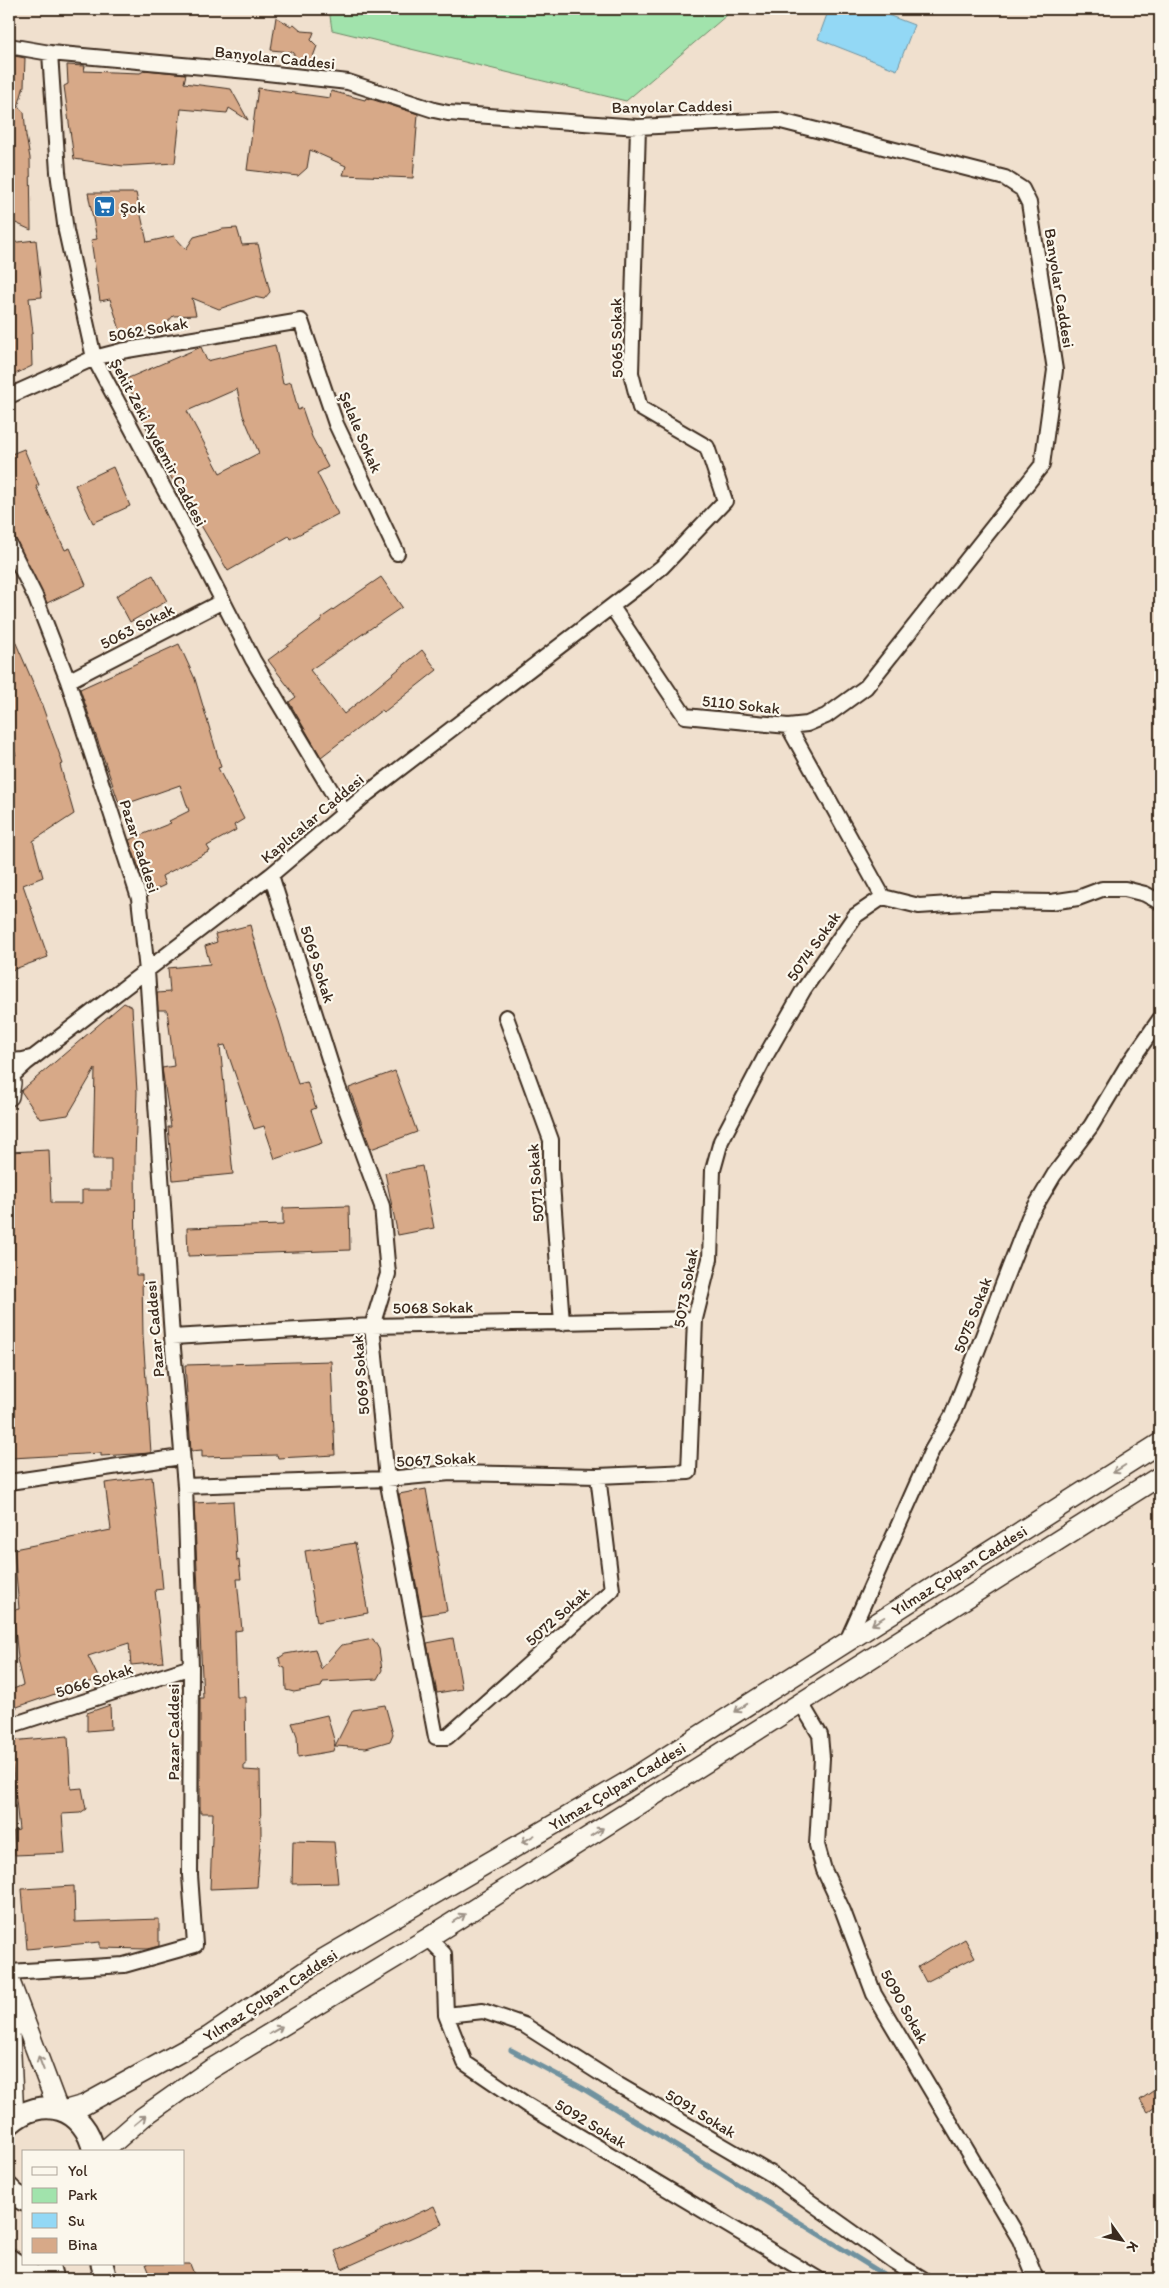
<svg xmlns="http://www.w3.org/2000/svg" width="1169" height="2288" font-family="Itim,sans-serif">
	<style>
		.green { fill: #a1e3ac; stroke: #6e8665 }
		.water { fill: #93d8f5; stroke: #70929f }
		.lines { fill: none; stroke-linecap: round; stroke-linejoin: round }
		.stream { stroke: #70929f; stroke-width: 5 }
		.building { fill: #d7a988; stroke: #3b2a1e; fill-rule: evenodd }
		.minor-casing { stroke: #3b2a1e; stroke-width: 18 }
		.secondary-casing { stroke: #3b2a1e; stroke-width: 22 }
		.primary-casing { stroke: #3b2a1e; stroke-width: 25 }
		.minor { stroke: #fbf7ec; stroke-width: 14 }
		.secondary { stroke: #fbf7ec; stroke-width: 19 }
		.primary { stroke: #fbf7ec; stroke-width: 21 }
		.oneway { stroke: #9b9085 }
		.labels { text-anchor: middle; stroke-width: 4.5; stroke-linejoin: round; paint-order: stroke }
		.street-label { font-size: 16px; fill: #3b2a1e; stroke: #fbf7ec }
		.poi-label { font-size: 16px; fill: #3b2a1e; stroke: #fbf7ec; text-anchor: start }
	</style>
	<rect width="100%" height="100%" fill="#f0e0ce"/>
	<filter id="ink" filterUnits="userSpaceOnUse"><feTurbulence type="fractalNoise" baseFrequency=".02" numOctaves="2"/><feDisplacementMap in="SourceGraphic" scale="10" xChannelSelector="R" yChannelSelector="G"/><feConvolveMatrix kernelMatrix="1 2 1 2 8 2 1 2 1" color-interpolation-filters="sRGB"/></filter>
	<g filter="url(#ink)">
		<path class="green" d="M329 9H734L626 101 332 30Z"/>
		<path class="water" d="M829 9H872L914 25 897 70 818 39Z"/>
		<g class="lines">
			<path class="stream" d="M511 2050 582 2088 891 2279"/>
		</g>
		<path class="building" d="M276 17 291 26 294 24 302 31 314 32 311 40 317 46 311 62 298 60 292 52 271 50Z
			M9 55 25 58 24 86 18 107 24 112 26 136 30 158 31 230 9 220Z
			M67 65 85 66 84 71 140 73 146 70 186 74 184 83 231 89 248 120 229 108 227 113 181 109 175 163 123 166 74 159 64 86 68 84Z
			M258 88 330 98 331 91 365 100 366 98 374 100 418 114 413 178 343 175 346 166 310 150 307 168 298 176 247 170Z
			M88 193H136L147 242 174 236 186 249 194 237 223 229 237 228 242 245 258 244 270 292 264 299 254 297 219 309 192 298 196 315 173 316 162 329 122 336 110 299 100 301 91 240 97 239Z
			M36 240 42 297 29 298 33 333 31 334 32 366 9 377V243Z
			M275 345 283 384 291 382 298 410 302 408 312 437 328 467 317 473 338 514 290 539 289 536 228 571 196 517 193 519 152 441 126 379 201 347 207 361ZM237 389 243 415 259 453 220 473 187 411Z
			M24 449 39 485 36 486 65 550 70 548 86 585 47 603 9 525V455Z
			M113 467 130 506 93 523 75 485Z
			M153 575 167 601 130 622 116 596Z
			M381 577 402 607 310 670 344 714 422 650 437 670 384 712 382 710 321 757 289 702 296 697 268 660 322 620 321 618Z
			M9 627 38 694 63 764 60 765 74 814 33 841 43 877 23 885 48 957 9 971V758L16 755 9 738Z
			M179 644 195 679 221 767 218 768 244 819 234 825 236 830 207 846 210 851 162 876 165 885 148 893 129 840 171 823 169 821 189 811 180 785 120 806 80 689Z
			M250 925 267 989 279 1021 298 1084 307 1082 316 1108 311 1110 322 1143 275 1159 264 1126 254 1129 225 1045 220 1046 233 1174 173 1180 168 1127H171L162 1068 174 1066 167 1010H158L157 993 170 992 168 968 210 964 205 946 217 942 215 934Z
			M124 1003 132 1007 137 1092 135 1159 136 1275H142L143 1336 151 1453 101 1456V1453L12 1458 9 1407V1152L49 1150 51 1203H82V1190H111V1159H93L95 1069 68 1115 40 1119 21 1091Z
			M395 1071 417 1132 371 1149 349 1088Z
			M422 1166 434 1228 398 1235 385 1173Z
			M349 1206 350 1250 188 1256 187 1228 283 1225V1208Z
			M331 1361 335 1455 278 1458 277 1455 202 1457V1450L191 1451 185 1365Z
			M152 1477 163 1589 155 1590 163 1662 131 1665 129 1643 88 1656 99 1679 11 1709V1690L23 1685 17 1659 18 1658 13 1610 19 1609 14 1549 111 1530 105 1483Z
			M426 1489 447 1611 422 1615 399 1494Z
			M233 1501 237 1561 239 1560 241 1579H237L242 1630 235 1631 237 1697H245L246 1765H244V1770L260 1771 261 1834 257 1887 210 1889 213 1813H200V1698H203L194 1503Z
			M355 1543 368 1613 317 1622 305 1551Z
			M453 1638 462 1689 437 1693 427 1643Z
			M373 1639 379 1649 382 1670 377 1679 323 1682 321 1687 294 1692 286 1690 285 1668 281 1667 279 1658 285 1654 315 1649 321 1669 342 1645Z
			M110 1705 111 1729 87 1731V1713Z
			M385 1705 393 1734 390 1741 366 1748 335 1746 353 1710Z
			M327 1715 335 1743 333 1751 298 1757 297 1736 292 1723Z
			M68 1736 71 1789 82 1788 86 1809 80 1813 62 1814 65 1853 15 1855 14 1831 19 1830 10 1741Z
			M293 1841 334 1842 338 1883 292 1884Z
			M74 1886 75 1922 159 1919V1946L147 1949 100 1948V1942L27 1949 22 1889Z
			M965 1939 975 1957 926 1982 918 1967Z
			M1153 2091 1160 2100V2104L1148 2112 1140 2100Z
			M434 2206 442 2224 342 2269 335 2251Z
			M146 2264H190L196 2279H152Z"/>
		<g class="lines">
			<defs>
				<path id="minor" d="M9 46 50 53 248 71 348 82 434 110 448 113 638 127 777 120 1005 178 1022 189 1029 203 1055 370 1042 465 866 687 826 716 807 724 788 726 685 716 612 607
					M50 53 58 172 66 231 94 358 192 541 253 660 344 812
					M9 396 94 358 121 351 301 321 336 424 397 553
					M9 544 35 596 68 681 139 898 147 971 172 1337 185 1486 191 1667 190 1875 195 1945 124 1965 9 1972
					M68 681 223 601
					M788 726 883 897
					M271 875 338 1087 382 1206 388 1274 372 1326 387 1479 436 1737H447L612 1590 598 1476
					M506 1017 551 1140V1169L562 1323
					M9 1061 23 1060 31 1058
					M11 1083 14 1074 26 1063 271 875 368 793 642 583 662 567 725 501 707 447 640 408 631 373 638 127
					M172 1337 372 1326 695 1319
					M9 1482 181 1457
					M185 1486 387 1479 450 1473 598 1476 689 1472 695 1319 710 1259 713 1170 721 1141 765 1057 804 989 855 916 883 897 919 906 995 901 1051 902 1078 898 1102 889H1125L1145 894 1160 902
					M847 1641 932 1450 952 1416 1029 1217 1054 1175 1091 1126 1127 1066 1160 1019
					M801 1703 820 1735 822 1758 817 1845 824 1870 843 1911 874 1994 1020 2240 1036 2279
					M9 1726 191 1667
					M428 1938 444 1954 446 2015 465 2063 527 2105 818 2279
					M446 2015 483 2011 524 2025 617 2084 771 2174 893 2261 923 2279"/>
				<path id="secondary" d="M9 1076 11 1083 9 1096
					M9 1979 58 2109
					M9 2012 14 2119
					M63 2111 84 2105 208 2037 323 1959 625 1783 1160 1443
					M103 2152 143 2117 211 2069 428 1938 1160 1476"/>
				<path id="primary" d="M9 2124C42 2094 85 2107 94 2152
					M9 2189 15 2195 24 2200
					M9 2260 38 2279
					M48 2264 52 2279
					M102 2264 106 2279"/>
			</defs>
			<use href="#minor" class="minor-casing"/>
			<use href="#secondary" class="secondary-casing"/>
			<use href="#primary" class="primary-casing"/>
			<use href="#minor" class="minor"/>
			<use href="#secondary" class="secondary"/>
			<use href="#primary" class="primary"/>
		</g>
		<defs><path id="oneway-shaft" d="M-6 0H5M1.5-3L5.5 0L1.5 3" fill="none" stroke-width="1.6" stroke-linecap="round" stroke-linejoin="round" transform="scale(1.25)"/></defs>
		<g class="oneway">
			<use href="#oneway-shaft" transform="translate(1119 1469) rotate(148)"/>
			<use href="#oneway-shaft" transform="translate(878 1621) rotate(148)"/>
			<use href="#oneway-shaft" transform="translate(741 1708) rotate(147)"/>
			<use href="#oneway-shaft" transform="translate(597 1832) rotate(-32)"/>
			<use href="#oneway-shaft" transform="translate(528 1839) rotate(150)"/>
			<use href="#oneway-shaft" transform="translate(459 1918) rotate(-32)"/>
			<use href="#oneway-shaft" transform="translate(276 2030) rotate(-31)"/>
			<use href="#oneway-shaft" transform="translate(41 2063) rotate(-111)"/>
			<use href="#oneway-shaft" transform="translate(140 2120) rotate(-39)"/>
		</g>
	</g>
	<defs>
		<symbol id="supermarket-square" viewBox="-11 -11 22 22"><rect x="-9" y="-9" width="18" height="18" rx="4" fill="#1f6fb2" stroke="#fbf7ec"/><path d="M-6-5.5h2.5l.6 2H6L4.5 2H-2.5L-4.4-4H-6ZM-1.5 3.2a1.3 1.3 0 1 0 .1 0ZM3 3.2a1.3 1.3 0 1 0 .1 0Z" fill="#fff"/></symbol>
	</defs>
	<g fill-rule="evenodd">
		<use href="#supermarket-square" x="92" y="194" width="25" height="25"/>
	</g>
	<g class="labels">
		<g class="street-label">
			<text transform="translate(275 57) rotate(6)" y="6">Banyolar Caddesi</text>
			<text transform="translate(672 106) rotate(-1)" y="6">Banyolar Caddesi</text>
			<text transform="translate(1060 288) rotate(81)" y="6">Banyolar Caddesi</text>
			<text transform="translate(148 329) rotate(-10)" y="6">5062 Sokak</text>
			<text transform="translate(616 338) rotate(-91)" y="6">5065 Sokak</text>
			<text transform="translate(361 432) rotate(67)" y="6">Şelale Sokak</text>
			<text transform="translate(159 442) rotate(62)" y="6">Şehit Zeki Aydemir Caddesi</text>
			<text transform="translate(137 626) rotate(-27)" y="6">5063 Sokak</text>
			<text transform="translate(741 704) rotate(6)" y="6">5110 Sokak</text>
			<text transform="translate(312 818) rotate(-40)" y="6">Kaplıcalar Caddesi</text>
			<text transform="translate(140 846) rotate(72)" y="6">Pazar Caddesi</text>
			<text transform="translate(813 946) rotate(-55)" y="6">5074 Sokak</text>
			<text transform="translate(318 964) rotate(72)" y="6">5069 Sokak</text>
			<text transform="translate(535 1183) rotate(-94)" y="6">5071 Sokak</text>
			<text transform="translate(685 1288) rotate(-80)" y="6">5073 Sokak</text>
			<text transform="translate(433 1307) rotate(-1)" y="6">5068 Sokak</text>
			<text transform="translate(972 1315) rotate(-69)" y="6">5075 Sokak</text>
			<text transform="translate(154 1329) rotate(-95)" y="6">Pazar Caddesi</text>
			<text transform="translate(360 1375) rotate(-95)" y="6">5069 Sokak</text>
			<text transform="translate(436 1459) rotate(-3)" y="6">5067 Sokak</text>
			<text transform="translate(959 1570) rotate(-32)" y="6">Yılmaz Çolpan Caddesi</text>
			<text transform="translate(557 1616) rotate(-42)" y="6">5072 Sokak</text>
			<text transform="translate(94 1680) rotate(-18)" y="6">5066 Sokak</text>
			<text transform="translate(173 1732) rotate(-90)" y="6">Pazar Caddesi</text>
			<text transform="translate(617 1786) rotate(-31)" y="6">Yılmaz Çolpan Caddesi</text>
			<text transform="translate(270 1995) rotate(-33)" y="6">Yılmaz Çolpan Caddesi</text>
			<text transform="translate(905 2006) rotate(61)" y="6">5090 Sokak</text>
			<text transform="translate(701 2113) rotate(31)" y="6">5091 Sokak</text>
			<text transform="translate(591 2123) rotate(31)" y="6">5092 Sokak</text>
		</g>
		<g class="poi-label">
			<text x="120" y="213">Şok</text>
		</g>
	</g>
	<rect width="1169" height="2288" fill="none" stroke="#fbf7ec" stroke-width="30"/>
	<rect x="15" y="15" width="1139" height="2258" fill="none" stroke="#3b2a1e" stroke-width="2" filter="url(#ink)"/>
	<rect x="22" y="2150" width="162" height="115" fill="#fbf7ec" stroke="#aea59a"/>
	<rect x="32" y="2167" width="25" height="8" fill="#fbf7ec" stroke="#aea59a"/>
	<text x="68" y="2176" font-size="15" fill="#3b2a1e">Yol</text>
	<rect x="32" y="2188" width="25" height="15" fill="#a1e3ac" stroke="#aea59a"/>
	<text x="68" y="2200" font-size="15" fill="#3b2a1e">Park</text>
	<rect x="32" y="2213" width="25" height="15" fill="#93d8f5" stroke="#aea59a"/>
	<text x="68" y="2226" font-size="15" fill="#3b2a1e">Su</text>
	<rect x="32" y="2238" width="25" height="15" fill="#d7a988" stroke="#aea59a"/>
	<text x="68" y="2250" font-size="15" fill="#3b2a1e">Bina</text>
	<g transform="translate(1122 2240) rotate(123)" stroke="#fbf7ec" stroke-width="4" paint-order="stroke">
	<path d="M0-4L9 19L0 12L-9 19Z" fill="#3b2a1e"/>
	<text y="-8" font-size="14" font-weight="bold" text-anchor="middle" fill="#3b2a1e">K</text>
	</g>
</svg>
